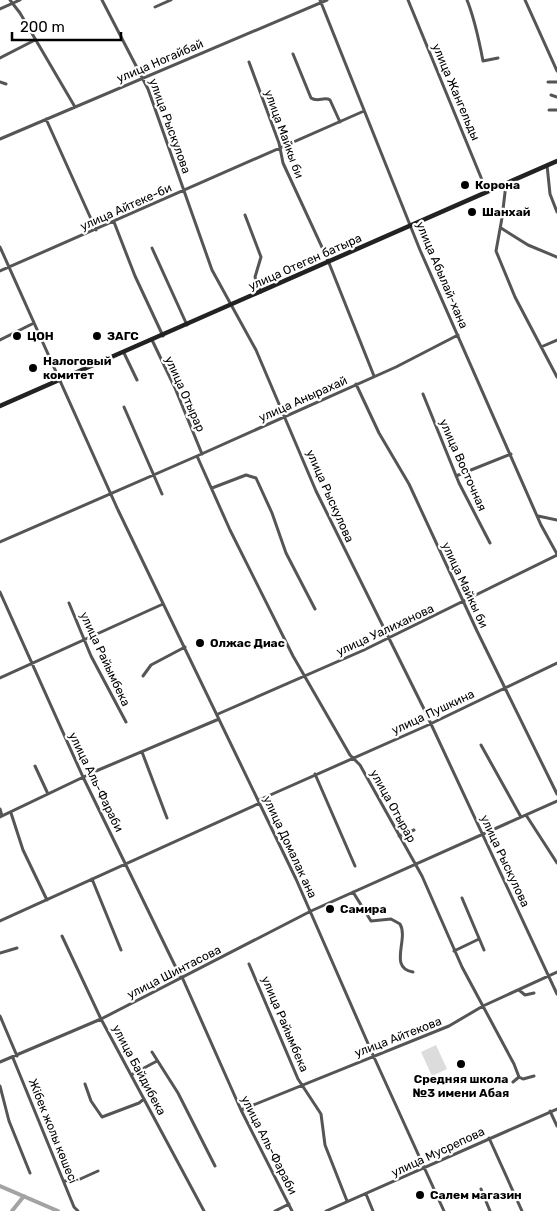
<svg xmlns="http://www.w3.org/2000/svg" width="557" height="1211" font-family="Rubik,sans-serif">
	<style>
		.green { fill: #dcdcdc }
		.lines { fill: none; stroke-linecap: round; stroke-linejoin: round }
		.canal { stroke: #a3a3a3; stroke-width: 4 }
		.minor { stroke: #555; stroke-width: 3 }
		.secondary { stroke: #222; stroke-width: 4.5 }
		.poi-dot { fill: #000; stroke: #fff; stroke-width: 2 }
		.labels { text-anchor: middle; stroke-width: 4.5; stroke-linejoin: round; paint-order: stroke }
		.street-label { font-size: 12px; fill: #000; stroke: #fff }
		.poi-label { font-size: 12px; font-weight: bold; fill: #000; stroke: #fff; text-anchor: start }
	</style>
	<rect width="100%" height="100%" fill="#fff"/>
	<path class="green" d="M436 1045 447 1069 432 1076 421 1052Z"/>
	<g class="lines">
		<path class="canal" d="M0 1186 58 1211
			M12 1211 24 1196"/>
		<path class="minor" d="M10 0 20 13 75 107
			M102 0 148 89 212 270 256 350 316 491 424 709 557 994
			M320 0 420 250 541 525 557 554
			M408 0 487 192
			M467 0C475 20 479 40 483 61L498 58
			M525 0 557 71
			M155 7 171 0
			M0 9 20 0
			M293 54 311 98C318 103 324 96 330 100L340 122
			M0 58 35 40
			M249 62 279 143 283 163 327 258 374 376
			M0 82 6 84
			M548 82H557
			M551 95 557 97
			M549 110H557
			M46 119 96 230
			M0 139 327 0
			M547 165 550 194 557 212
			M506 184 502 218 496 251 515 297 557 377
			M245 215 261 257 255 277 261 292
			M114 222 135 276 163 336
			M501 228 528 245 557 257
			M0 247 118 510 296 879 373 1055 444 1211
			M152 248 187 325
			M0 271 364 111
			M0 340 34 323
			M152 340 175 388 202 454
			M541 347 557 340
			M124 353 137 380
			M356 384 379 433 409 484 477 631 557 794
			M423 394 459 483 490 543
			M124 407 162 494
			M197 456 230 530 293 656 350 755 360 765 422 876 462 967 514 1064 519 1077 513 1082
			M456 476 511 454
			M212 488 246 475 256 478 272 513 286 553 315 609
			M538 516 557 520
			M0 542 197 456 396 367 458 335
			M0 592 83 777 181 978
			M69 603 91 656 126 722
			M143 676 151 665 185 647
			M0 678 163 604
			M218 714 364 650 557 555
			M481 745 521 817
			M142 752 167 818
			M35 766 48 794
			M315 774 355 866
			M259 800 426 726 557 663
			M0 809 2 816
			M11 813 23 850 47 900
			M526 815 557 863
			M0 817 96 771 219 719
			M399 836 414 830
			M92 879 121 950
			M353 892 371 921 391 919 400 924C409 939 388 968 413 972
			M462 898 484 950
			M0 921 260 803
			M62 936 101 1019 204 1211
			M454 951 479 939
			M0 953 17 948
			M249 964 298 1079 321 1114 325 1145 347 1201
			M182 977 241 1110 292 1211
			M519 990 525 995 534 993
			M0 1016 17 1056
			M152 1052 178 1093 215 1166
			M13 1058 74 1207 78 1211
			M0 1062 101 1019 311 911 557 801
			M131 1075 157 1061
			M519 1077 523 1079 534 1076
			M85 1084 91 1101 102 1117 139 1103 144 1099
			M0 1086 9 1121 30 1173
			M241 1110 449 1026 483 1006 557 972
			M550 1111 557 1126
			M489 1138 522 1211
			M64 1181 78 1180 98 1171
			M481 1189 490 1211
			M366 1194 373 1211
			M275 1211 289 1204
			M326 1211 557 1109"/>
		<path class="secondary" d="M0 406 557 161"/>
	</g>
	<g class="poi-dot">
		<circle cx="465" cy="185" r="5"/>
		<circle cx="472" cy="212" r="5"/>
		<circle cx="17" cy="336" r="5"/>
		<circle cx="97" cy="336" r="5"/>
		<circle cx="33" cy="368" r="5"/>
		<circle cx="200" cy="643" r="5"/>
		<circle cx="330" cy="909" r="5"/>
		<circle cx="461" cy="1064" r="5"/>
		<circle cx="420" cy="1195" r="5"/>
	</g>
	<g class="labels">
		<g class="street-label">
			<text transform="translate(160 61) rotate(-23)" y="4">улица Ногайбай</text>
			<text transform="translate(456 92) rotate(67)" y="4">улица Жангельды</text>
			<text transform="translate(170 126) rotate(70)" y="4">улица Рыскулова</text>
			<text transform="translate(284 134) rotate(70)" y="4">улица Майкы би</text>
			<text transform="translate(126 207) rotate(-24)" y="4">улица Айтеке-би</text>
			<text transform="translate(305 262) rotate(-24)" y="4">улица Отеген батыра</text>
			<text transform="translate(442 275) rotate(67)" y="4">улица Абылай-хана</text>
			<text transform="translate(185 394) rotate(66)" y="4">улица Отырар</text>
			<text transform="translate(303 399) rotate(-24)" y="4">улица Анырахай</text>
			<text transform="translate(463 465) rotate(66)" y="4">улица Восточная</text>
			<text transform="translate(330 496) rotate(66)" y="4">улица Рыскулова</text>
			<text transform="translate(465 585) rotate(65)" y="4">улица Майкы би</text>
			<text transform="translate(385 630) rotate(-25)" y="4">улица Уалиханова</text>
			<text transform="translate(105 659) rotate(65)" y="4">улица Райымбека</text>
			<text transform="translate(433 712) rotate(-25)" y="4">улица Пушкина</text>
			<text transform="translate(96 782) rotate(64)" y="4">улица Аль-Фараби</text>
			<text transform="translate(393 806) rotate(61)" y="4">улица Отырар</text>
			<text transform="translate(290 847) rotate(65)" y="4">улица Домалак ана</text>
			<text transform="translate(505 861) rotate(65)" y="4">улица Рыскулова</text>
			<text transform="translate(174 972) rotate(-27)" y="4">улица Шинтасова</text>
			<text transform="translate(285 1024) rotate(67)" y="4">улица Райымбека</text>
			<text transform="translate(398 1037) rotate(-21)" y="4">улица Айтекова</text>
			<text transform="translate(139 1070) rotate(62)" y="4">улица Байдибека</text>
			<text transform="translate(53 1131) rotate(68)" y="4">Жібек жолы көшесі</text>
			<text transform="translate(269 1145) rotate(63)" y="4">улица Аль-Фараби</text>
			<text transform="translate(438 1152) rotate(-25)" y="4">улица Мусрепова</text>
		</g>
		<g class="poi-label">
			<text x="475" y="189">Корона</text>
			<text x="482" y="216">Шанхай</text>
			<text x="27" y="340">ЦОН</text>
			<text x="107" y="340">ЗАГС</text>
			<text x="43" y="365">Налоговый<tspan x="43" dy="14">комитет</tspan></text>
			<text x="210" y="647">Олжас Диас</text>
			<text x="340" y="913">Самира</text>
			<text x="461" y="1083" text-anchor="middle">Средняя школа<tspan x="461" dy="14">№3 имени Абая</tspan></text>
			<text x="430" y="1199">Салем магазин</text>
		</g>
	</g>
	<path d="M12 32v8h109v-8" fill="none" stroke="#000000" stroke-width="2.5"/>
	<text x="20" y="32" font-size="15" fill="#000000" stroke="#ffffff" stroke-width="4" paint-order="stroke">200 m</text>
</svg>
